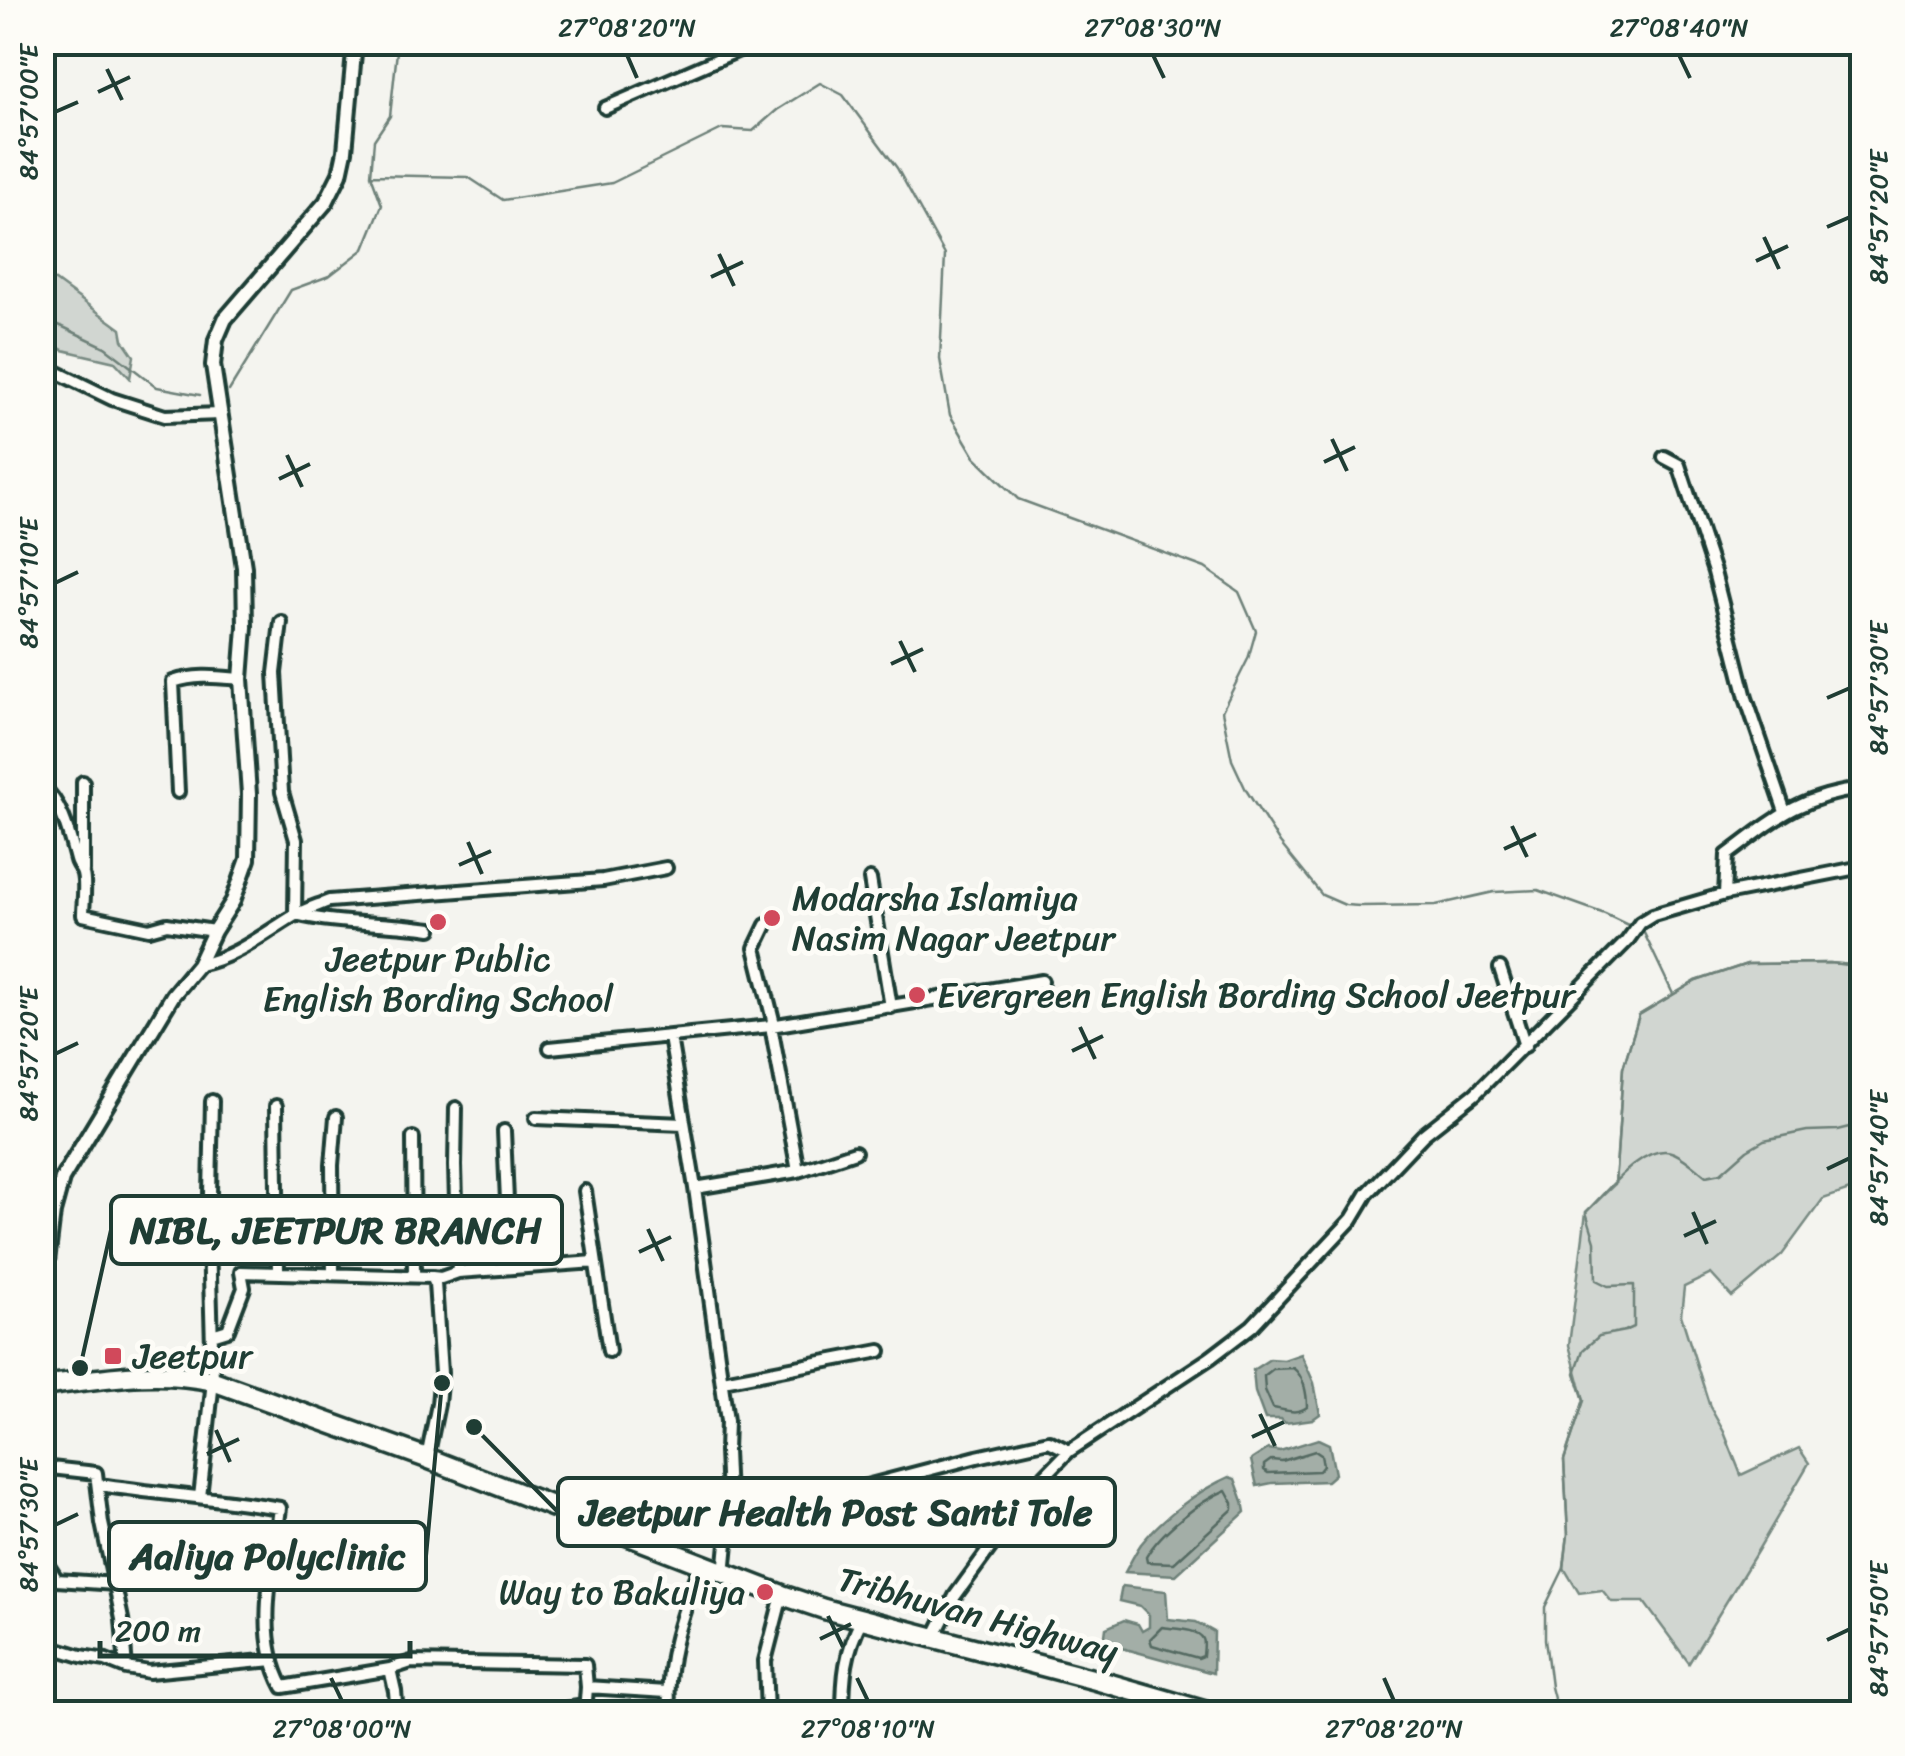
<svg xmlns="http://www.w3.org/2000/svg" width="1905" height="1756" font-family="Sriracha,sans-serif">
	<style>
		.green { fill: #d1d6d1; stroke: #788a82; stroke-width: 2.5 }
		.water { fill: #a3aea7; stroke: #6e8179; stroke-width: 2.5 }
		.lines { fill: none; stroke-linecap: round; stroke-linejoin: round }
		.shore { stroke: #546a62; stroke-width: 2.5 }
		.stream { stroke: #6e8179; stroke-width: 2.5 }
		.minor-casing { stroke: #1f3d34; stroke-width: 18 }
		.tertiary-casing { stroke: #1f3d34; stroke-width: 20 }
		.trunk-casing { stroke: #1f3d34; stroke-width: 25 }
		.minor { stroke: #fdfcf7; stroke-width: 10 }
		.tertiary { stroke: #fdfcf7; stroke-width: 12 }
		.trunk { stroke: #fdfcf7; stroke-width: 18 }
		.ticks { fill: none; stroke: #1f3d34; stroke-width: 4 }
		.poi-dot { fill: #d1495b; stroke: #fdfcf7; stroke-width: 4 }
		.labels { text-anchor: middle; stroke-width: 10; stroke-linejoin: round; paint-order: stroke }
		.poi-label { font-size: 35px; fill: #1f3d34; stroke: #fdfcf7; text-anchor: start }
		.street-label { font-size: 35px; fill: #1f3d34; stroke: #fdfcf7 }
		.leader { fill: none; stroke: #1f3d34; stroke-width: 4 }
		.callout-dot { fill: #1f3d34; stroke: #fdfcf7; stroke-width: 4 }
		.callout { fill: #fdfcf7; stroke: #1f3d34; stroke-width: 4 }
		.callout-label { font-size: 38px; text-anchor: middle; font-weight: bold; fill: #1f3d34 }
		.neatline { fill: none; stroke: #1f3d34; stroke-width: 4 }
		.ticks-label { font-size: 25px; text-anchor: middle; fill: #1f3d34 }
	</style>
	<rect width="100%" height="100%" fill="#f4f4ef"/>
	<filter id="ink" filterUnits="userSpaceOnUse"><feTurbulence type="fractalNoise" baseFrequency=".01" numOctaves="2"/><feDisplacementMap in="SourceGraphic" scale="20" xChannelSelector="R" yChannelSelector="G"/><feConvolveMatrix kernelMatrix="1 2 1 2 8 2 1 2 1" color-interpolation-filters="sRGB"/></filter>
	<g filter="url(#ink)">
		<path class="green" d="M43 272 121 329 123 340 134 356 130 378 115 362 63 350 43 338Z
			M1830 963 1862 966V1177L1850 1190 1823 1199 1782 1255 1732 1297 1711 1274 1684 1287 1681 1315 1710 1407 1724 1432 1741 1475 1799 1448 1809 1463 1758 1550 1689 1663 1644 1602H1612L1602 1590 1579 1593 1564 1568 1568 1534 1564 1460 1584 1400 1569 1345 1586 1212 1615 1184 1623 1068 1639 1015 1696 981 1747 964Z"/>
		<path class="water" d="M1301 1354 1314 1383 1320 1414 1313 1419 1285 1423 1281 1419H1265L1255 1392 1253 1370 1270 1359 1284 1360Z
			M1318 1439 1329 1444 1335 1474 1327 1481 1272 1483 1257 1486 1251 1460 1268 1449 1280 1451Z
			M1229 1477 1235 1479 1243 1501 1245 1512 1176 1575 1125 1572C1130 1563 1135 1553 1141 1544 1163 1517 1197 1491 1229 1477Z
			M1122 1586 1166 1591 1168 1619 1196 1622 1214 1632 1213 1673 1104 1643 1106 1628 1124 1620 1138 1624 1142 1631 1149 1627V1615L1140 1606 1119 1601Z"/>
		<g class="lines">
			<path class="shore" d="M1293 1368C1304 1376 1307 1394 1307 1407 1297 1415 1285 1410 1273 1408L1265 1390 1264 1376 1273 1369Z
				M1315 1451 1321 1455 1323 1466 1319 1471 1268 1473 1264 1470V1465L1271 1460 1282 1461Z
				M1226 1490 1233 1503V1509L1174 1563 1147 1562 1146 1557C1160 1532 1200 1501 1226 1490Z
				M1162 1627C1172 1629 1198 1628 1203 1639 1205 1642 1203 1654 1203 1656L1198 1658 1152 1645 1150 1639Z"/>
			<path class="stream" d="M371 175 374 140 390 116 398 42
				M42 317 105 347 157 387 200 395
				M229 391 291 290 329 276 364 249 382 205 371 175 468 177 503 200 612 183 722 129 753 131 777 110 820 83 843 95 897 168 945 255 940 359 950 415 975 457 1018 499 1205 568 1239 592 1256 631 1248 659 1222 711 1232 760 1246 790 1280 843 1322 895 1345 905 1360 906 1436 905 1494 892 1538 890 1605 914 1632 927
				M1639 930 1644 933 1673 994
				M1615 1184 1623 1068 1639 1015 1696 981 1747 964 1830 963 1862 966
				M1558 1714 1551 1687 1545 1639V1607L1564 1568 1568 1534 1564 1460 1584 1400 1575 1373 1583 1350 1599 1336 1625 1331 1634 1327V1285L1608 1286 1596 1280 1595 1241 1586 1212C1606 1193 1645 1140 1674 1153 1685 1158 1696 1168 1706 1176L1721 1173 1747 1150 1764 1140 1807 1131 1838 1130 1862 1124"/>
			<defs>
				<path id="minor" d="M605 108 746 47 745 42
					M42 365 112 399 165 416 220 414
					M1664 457 1679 465 1714 572 1746 698 1785 812
					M281 622 275 673 282 792 296 840 295 914C340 925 386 922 431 929
					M42 786C63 805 69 834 76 860 77 865 82 869 83 874 86 886 83 903 83 915L149 929 167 924 214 931
					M178 792 173 682C196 674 217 677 241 679
					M83 871V782
					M870 879 891 1007
					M1725 894 1862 867
					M766 925 755 948 773 1020 771 1026 798 1171
					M198 965C234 958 261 936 292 917 303 910 317 906 329 901L603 880 666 868
					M1500 968 1525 1046
					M670 1037 695 1188 727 1421 726 1451 729 1522 724 1574
					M550 1048 771 1026 1042 981
					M276 1106 278 1271
					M456 1108 455 1166 458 1272
					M536 1118 684 1124
					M504 1131 508 1224 506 1268
					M413 1138 414 1275
					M695 1188 798 1171 855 1152
					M585 1191 609 1351
					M333 1273 332 1165 336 1117
					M432 1277 441 1278 458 1272 595 1262
					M212 1335 228 1330 244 1288 241 1272 432 1277 435 1283 441 1373 438 1404 427 1458
					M723 1381 880 1351
					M42 1467 96 1473 102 1523 122 1619 126 1668
					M99 1485C159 1494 220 1498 280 1508 273 1564 254 1635 283 1687L390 1669 395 1691 397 1714
					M200 1497 213 1381 209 1241 212 1101
					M729 1522 977 1457 1049 1441 1069 1451
					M42 1557 57 1580 116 1584
					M934 1637 955 1596 1035 1486 1069 1451 1210 1358 1252 1326 1352 1219 1367 1194 1423 1135 1475 1094 1627 941 1640 923 1653 915 1725 894 1727 855C1775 819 1800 796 1862 789
					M42 1644 81 1656 106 1660 126 1668 149 1672 273 1660
					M390 1669 411 1662 585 1665 587 1687 585 1714
					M587 1687 667 1692
					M531 1714 585 1706
					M670 1714C663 1663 683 1612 700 1565
					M767 1714 765 1661 782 1595
					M843 1714C843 1677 845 1652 862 1619"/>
				<path id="tertiary" d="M42 1303 53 1212 62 1179 173 995 198 965 214 931 233 901 248 859 249 794 241 679 245 627 244 567 213 365 216 340 225 319 326 202 340 174 345 151 355 42"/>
				<path id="trunk" d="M42 1386C100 1379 156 1368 213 1381L427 1458 782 1595 824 1609 1096 1680 1214 1714"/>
			</defs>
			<use href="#minor" class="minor-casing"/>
			<use href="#tertiary" class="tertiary-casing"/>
			<use href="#trunk" class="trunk-casing"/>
			<use href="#minor" class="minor"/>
			<use href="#tertiary" class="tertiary"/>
			<use href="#trunk" class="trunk"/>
		</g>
	</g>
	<path class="ticks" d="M627 55 637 78M1153 55 1164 78M1679 55 1690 78M107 69 122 100M98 92 130 77M55 112 78 102M1827 227 1850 217M1764 237 1779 269M719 254 734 286M1756 261 1788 246M711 277 743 262M1332 439 1347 471M287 455 302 487M1324 462 1355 447M279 479 310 464M55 583 78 572M900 641 915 672M891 664 923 649M1827 698 1850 688M1512 826 1527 857M468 842 482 874M1504 849 1536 834M459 865 491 851M1080 1027 1095 1059M1072 1051 1103 1036M55 1054 78 1043M1827 1169 1850 1158M1693 1212 1707 1244M648 1229 663 1261M1684 1236 1716 1221M639 1252 671 1237M1260 1414 1275 1446M216 1430 230 1462M1252 1437 1284 1422M207 1454 239 1439M55 1525 78 1514M828 1616 843 1647M820 1639 851 1624M1827 1640 1850 1629M331 1678 342 1701M857 1678 868 1701M1384 1678 1394 1701"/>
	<g class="poi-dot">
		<circle cx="772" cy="918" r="10"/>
		<circle cx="438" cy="922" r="10"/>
		<circle cx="917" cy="995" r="10"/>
		<rect x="103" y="1346" width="20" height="20" rx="5"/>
		<circle cx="765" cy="1592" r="10"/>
	</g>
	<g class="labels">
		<g class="poi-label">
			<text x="792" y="910">Modarsha Islamiya<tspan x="792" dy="40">Nasim Nagar Jeetpur</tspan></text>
			<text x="438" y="971" text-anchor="middle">Jeetpur Public<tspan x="438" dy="40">English Bording School</tspan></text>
			<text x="937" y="1007">Evergreen English Bording School Jeetpur</text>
			<text x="133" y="1368">Jeetpur</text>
			<text x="745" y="1604" text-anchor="end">Way to Bakuliya</text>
		</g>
		<g class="street-label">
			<text transform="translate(978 1615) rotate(15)" y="12">Tribhuvan Highway</text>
		</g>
	</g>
	<path class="leader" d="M80 1368L111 1230M474 1427L558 1512M442 1383L426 1556"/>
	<g class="callout-dot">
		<circle cx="80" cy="1368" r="10"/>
		<circle cx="474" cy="1427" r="10"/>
		<circle cx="442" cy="1383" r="10"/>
	</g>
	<g class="callout">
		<rect x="111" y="1196" width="451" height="68" rx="10"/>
		<rect x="558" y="1478" width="557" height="68" rx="10"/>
		<rect x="109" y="1522" width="317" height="68" rx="10"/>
	</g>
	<g class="callout-label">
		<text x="336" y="1243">NIBL, JEETPUR BRANCH</text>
		<text x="836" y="1525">Jeetpur Health Post Santi Tole</text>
		<text x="268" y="1569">Aaliya Polyclinic</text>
	</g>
	<rect width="1905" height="1756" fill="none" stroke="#fdfcf7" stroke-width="110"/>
	<path d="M100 1641v15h310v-15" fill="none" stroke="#1f3d34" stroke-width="5"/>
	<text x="115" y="1641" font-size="30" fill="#1f3d34" stroke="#fdfcf7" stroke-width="8" paint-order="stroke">200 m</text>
	<rect x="55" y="55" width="1795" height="1646" class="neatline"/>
	<g class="ticks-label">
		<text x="627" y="36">27°08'20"N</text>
		<text x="1153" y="36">27°08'30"N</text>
		<text x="1679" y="36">27°08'40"N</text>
		<text transform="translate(28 112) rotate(-90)" y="9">84°57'00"E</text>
		<text transform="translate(1878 217) rotate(-90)" y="9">84°57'20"E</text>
		<text transform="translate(28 583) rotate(-90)" y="9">84°57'10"E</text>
		<text transform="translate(1878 688) rotate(-90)" y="9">84°57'30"E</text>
		<text transform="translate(28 1054) rotate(-90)" y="9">84°57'20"E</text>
		<text transform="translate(1878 1158) rotate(-90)" y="9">84°57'40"E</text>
		<text transform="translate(28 1525) rotate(-90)" y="9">84°57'30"E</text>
		<text transform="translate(1878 1629) rotate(-90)" y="9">84°57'50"E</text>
		<text x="342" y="1737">27°08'00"N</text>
		<text x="868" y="1737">27°08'10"N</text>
		<text x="1394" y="1737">27°08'20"N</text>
	</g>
</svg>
